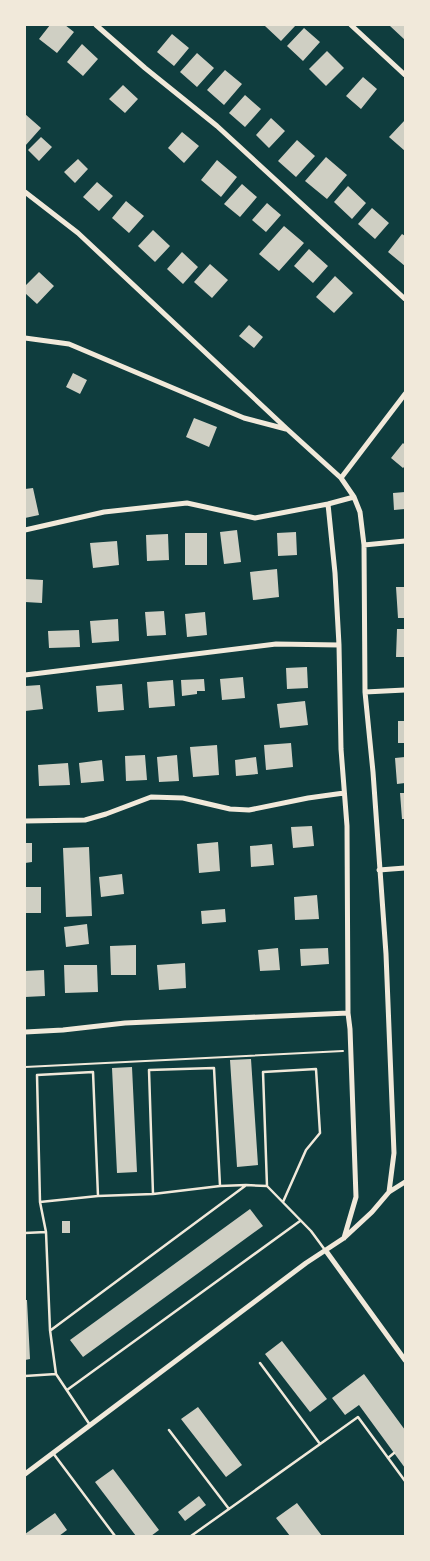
<svg xmlns="http://www.w3.org/2000/svg" width="430" height="1561" font-family="Roboto,sans-serif">
	<style>
		.building { fill: #cfcfc3 }
		.lines { fill: none; stroke-linecap: round; stroke-linejoin: round }
		.path { stroke: #f1e9da; stroke-width: 2 }
		.service { stroke: #f1e9da; stroke-width: 2.5 }
		.minor { stroke: #f1e9da; stroke-width: 5 }
	</style>
	<rect width="100%" height="100%" fill="#0f3d3e"/>
	<path class="building" d="M50 25H65L74 32 57 53 39 39Z
		M266 25H296L281 41 265 26Z
		M391 25H405V40L390 26Z
		M304 28 320 42 303 61 287 46Z
		M172 34 189 48 174 66 157 52Z
		M82 44 98 59 83 76 67 62Z
		M327 51 344 68 326 86 309 69Z
		M197 53 214 68 197 87 180 72Z
		M225 70 242 84 224 105 207 90Z
		M363 77 377 89 361 109 346 96Z
		M123 85 138 99 125 113 109 99Z
		M245 95 261 109 245 127 229 113Z
		M25 114 41 128 25 146Z
		M271 118 285 131 269 148 256 135Z
		M405 120V151L389 137Z
		M182 132 199 146 184 163 168 148Z
		M41 137 52 147 39 161 28 150Z
		M297 140 315 156 296 177 278 161Z
		M326 157 347 175 327 199 305 181Z
		M78 159 88 169 75 183 64 172Z
		M217 160 237 177 221 197 201 180Z
		M97 182 113 196 99 211 83 197Z
		M242 184 257 197 240 217 224 204Z
		M348 186 366 203 352 219 334 202Z
		M126 201 144 216 129 233 112 218Z
		M267 203 281 215 266 232 252 220Z
		M372 208 389 223 375 239 358 224Z
		M284 226 304 243 279 271 259 254Z
		M153 230 170 246 155 262 138 246Z
		M402 234 405 236V266L388 252Z
		M309 249 328 266 313 283 294 266Z
		M182 252 198 267 183 284 167 269Z
		M210 264 228 280 212 298 194 282Z
		M39 272 54 286 37 304 25 293V286Z
		M335 276 353 293 334 313 316 297Z
		M249 325 263 337 254 348 239 336Z
		M73 373 87 380 80 394 66 387Z
		M194 418 217 427 209 447 186 437Z
		M403 443 405 445V466L403 468 391 458Z
		M33 488 39 515 25 518V489Z
		M405 492V509L394 510 393 493Z
		M237 530 241 562 224 564 220 532Z
		M296 532 297 555 278 556 277 533Z
		M185 533H207V565H185Z
		M168 534 169 560 147 561 146 535Z
		M117 541 119 565 93 568 90 543Z
		M277 569 279 597 253 600 250 572Z
		M25 579 43 580 42 603 25 602Z
		M396 587H405V618H398Z
		M164 611 166 635 147 636 145 612Z
		M205 612 207 635 187 637 185 614Z
		M118 619 119 641 92 643 90 621Z
		M397 629H405V657H396Z
		M79 630 80 647 49 648 48 631Z
		M307 667 308 688 287 689 286 668Z
		M243 677 245 698 222 700 220 679Z
		M204 679 205 691H197V694L182 696 181 680Z
		M173 680 175 706 149 708 147 682Z
		M122 684 124 710 98 712 96 686Z
		M40 685 43 709 25 711V686Z
		M305 701 308 725 280 728 277 704Z
		M398 721H405V743H398Z
		M291 743 293 767 266 770 264 745Z
		M217 745 219 775 193 777 190 747Z
		M145 755 147 780 126 781 125 756Z
		M177 755 179 781 159 782 157 757Z
		M256 757 258 774 236 776 235 760Z
		M405 757V783L397 784 395 758Z
		M102 760 104 781 81 783 79 763Z
		M68 763 70 785 39 786 38 765Z
		M400 793H405V819H402Z
		M312 826 314 846 293 848 291 827Z
		M218 842 220 871 199 873 197 844Z
		M25 843H32V862L25 863Z
		M272 844 274 865 251 867 250 846Z
		M89 847 92 916 66 917 63 848Z
		M122 874 124 894 101 897 99 877Z
		M25 887H41V913H25Z
		M317 895 319 919 295 920 294 897Z
		M225 909 226 922 202 924 201 911Z
		M87 924 89 944 66 947 64 927Z
		M136 945V975H111L110 946Z
		M278 948 280 970 260 971 258 950Z
		M328 948 329 964 301 966 300 949Z
		M185 963 186 988 159 990 157 965Z
		M64 965H97L98 992 65 993Z
		M44 970 45 996 25 997V971Z
		M251 1059 258 1165 237 1167 230 1060Z
		M132 1067 137 1172 117 1173 112 1068Z
		M250 1209 263 1226 83 1357 70 1340Z
		M62 1221H70V1233H62Z
		M25 1300H27L30 1359 25 1360Z
		M282 1341 327 1399 310 1412 265 1354Z
		M364 1374 405 1430V1468L359 1405 345 1415 332 1398Z
		M198 1407 242 1465 226 1477 181 1419Z
		M113 1469 159 1530 151 1536H136L95 1482Z
		M199 1496 206 1505 185 1521 178 1512Z
		M297 1503 322 1536H290L276 1518Z
		M55 1513 67 1530 59 1536H25V1534Z"/>
	<g class="lines">
		<path class="path" d="M25 1067 343 1051"/>
		<path class="service" d="M267 1186 263 1072 316 1069 320 1133 306 1150 283 1202
			M153 1194 149 1070 214 1068 220 1186
			M40 1202 98 1196 153 1194 220 1186 246 1185 267 1186 311 1231 325 1250
			M25 1233 46 1232
			M51 1330 245 1186
			M260 1363 320 1444
			M56 1374 50 1330 46 1232 40 1202 37 1075 93 1072 98 1196
			M25 1376 56 1374 90 1425
			M67 1390 300 1221
			M169 1430 229 1509
			M53 1453 115 1536
			M388 1458 394 1453
			M191 1536 358 1417 405 1481"/>
		<path class="minor" d="M96 25 145 68 217 126 405 299
			M351 25 405 75
			M25 192 78 233 287 429 341 478 354 497 360 512 364 545 365 692 373 772 386 954 394 1153 389 1192
			M25 338 69 344 244 418 286 429
			M341 478 405 394
			M328 504 335 573 339 645 341 749 347 826 348 1013 350 1029 356 1197 344 1238
			M25 530 104 512 187 503 255 518 328 504 354 497
			M364 545 405 541
			M25 675 276 644 339 645
			M365 692 405 690
			M25 821 85 820 106 814 151 797 183 798 230 809 249 810 308 798 344 793
			M379 870 405 868
			M25 1032 63 1030 125 1023 348 1013
			M326 1251 405 1360
			M25 1474 306 1263 344 1238 372 1212 389 1192 405 1182"/>
	</g>
	<rect width="430" height="1561" fill="none" stroke="#f1e9da" stroke-width="52"/>
</svg>
